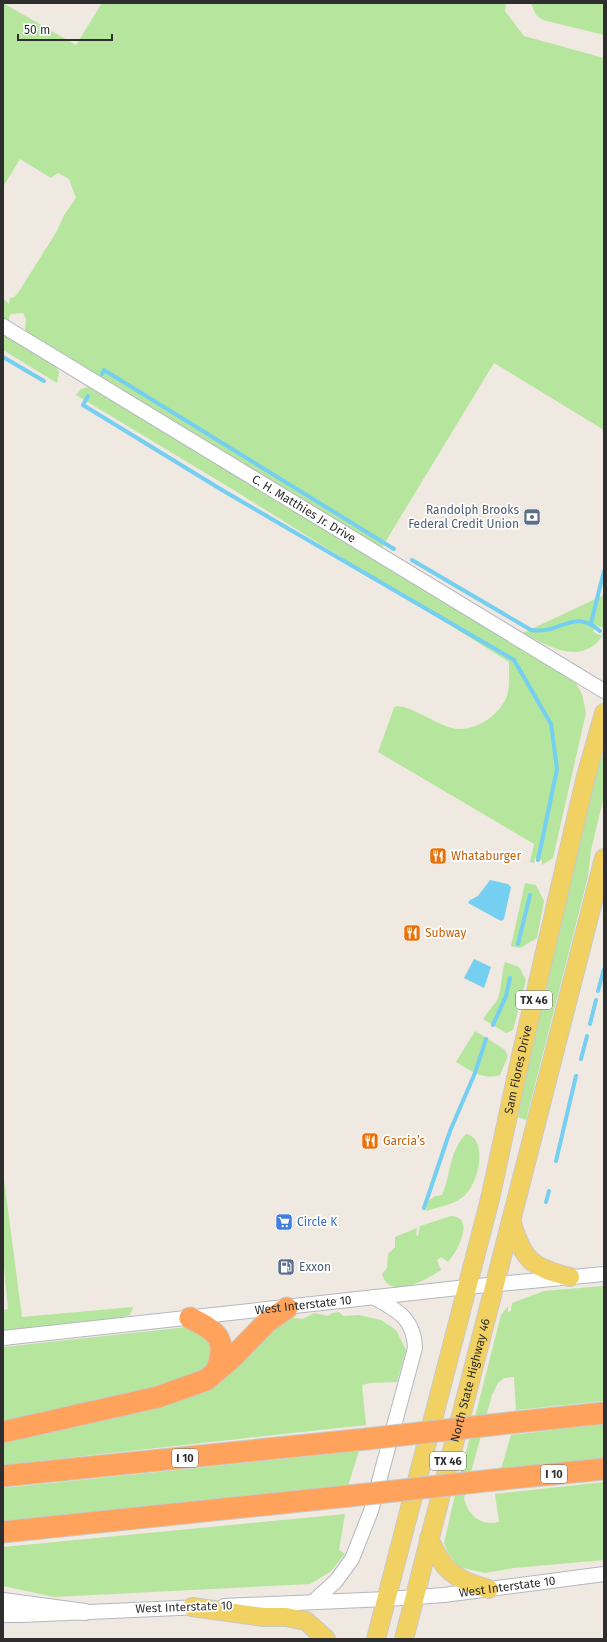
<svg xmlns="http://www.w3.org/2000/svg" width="607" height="1642" font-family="'Fira Sans',sans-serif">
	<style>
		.green { fill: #b6e59e }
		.water { fill: #75cff0 }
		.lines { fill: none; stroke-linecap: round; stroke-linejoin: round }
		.stream { stroke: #75cff0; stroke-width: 4 }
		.tertiary-casing { stroke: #b4b7c1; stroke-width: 16 }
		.secondary-casing { stroke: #b4b7c1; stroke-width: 18 }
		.primary-casing { stroke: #c9c9c9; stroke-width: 20 }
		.motorway-casing { stroke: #c9c9c9; stroke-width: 23 }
		.tertiary { stroke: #fff; stroke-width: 14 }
		.secondary { stroke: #fff; stroke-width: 16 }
		.primary { stroke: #f2d163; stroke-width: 18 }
		.motorway { stroke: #ffa35c; stroke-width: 21 }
		.motorway-bridge-casing { stroke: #c9c9c9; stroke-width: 23; stroke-linecap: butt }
		.motorway-bridge { stroke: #ffa35c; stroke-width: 21 }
		.labels { text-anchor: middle; stroke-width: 3.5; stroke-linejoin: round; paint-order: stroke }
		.shield { fill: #fff; stroke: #6d6d6d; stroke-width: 1 }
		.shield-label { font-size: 11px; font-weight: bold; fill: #2e2e2e }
		.street-label { font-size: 12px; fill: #2e2e2e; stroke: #fff }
		.service-label { font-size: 12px; fill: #4e5e75; stroke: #fff; text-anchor: end }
		.food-label { font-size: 12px; fill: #c56008; stroke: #fff; text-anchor: start }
		.shop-label { font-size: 12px; fill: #366cbe; stroke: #fff; text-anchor: start }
	</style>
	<rect width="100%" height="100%" fill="#efe9e1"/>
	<path class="green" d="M3 3 76 45 102 3H506L505 11 524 36 604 58V430L494 363 381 549 25 331 26 319 23 313 11 314 9 317V322L3 319V298L9 304 10 298 14 297 18 293 57 231 64 215 76 198 69 179 58 173 51 178 20 159 3 187Z
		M531 3H604V35L543 20 536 15Z
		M3 333 54 364 59 372 57 383 3 350Z
		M88 387 93 388 574 680 582 694 586 713 553 858 542 865V860L535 858 534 863 530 862 534 844 378 752 394 708 397 706C416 708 433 723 452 728 473 733 499 717 507 696 510 686 509 673 509 662L237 492 76 395 81 389Z
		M604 595V628L595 625 593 632 602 636 604 629V634C582 667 550 647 523 633Z
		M604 752V796L591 850 588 877 526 1120 518 1117 523 1085 594 778Z
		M525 883 536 885 544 901 537 938 520 948 511 946Z
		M505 962 519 967 526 980 513 1030 506 1033 483 1019C487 1013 492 1007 496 1002 502 993 501 973 505 962Z
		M475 1031 504 1049 508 1056 500 1075C483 1081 470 1070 456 1062Z
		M466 1134C489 1139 478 1183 466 1194 457 1204 439 1207 426 1211L428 1201 435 1196 442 1195C451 1175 449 1151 466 1134Z
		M3 1172 22 1317 133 1307 130 1315 107 1321 3 1333V1310L8 1309 3 1257Z
		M451 1216C476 1217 457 1252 448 1262L441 1257 437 1260 441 1270C426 1280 389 1301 382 1274L387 1268 388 1254 395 1247V1237L417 1228 416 1235 418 1236 420 1226Z
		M604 1286V1401L516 1410 514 1377 504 1378 498 1383 492 1395 464 1498C468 1516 481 1526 499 1522L495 1494 604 1482V1560L514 1568 485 1573 459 1567 448 1553 444 1543 454 1499 501 1315 508 1306V1312L511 1311 512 1303 544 1291Z
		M339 1312 343 1316 359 1315 381 1320 396 1330 406 1350 397 1382 370 1383 362 1385 366 1425 3 1465V1439L165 1402 286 1317 303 1319 314 1313 328 1316 332 1313Z
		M187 1327 213 1343 208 1367 185 1382 3 1427V1347Z
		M604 1424V1459L501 1469 511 1435Z
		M359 1451 348 1486 3 1522V1488Z
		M345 1514 339 1550 345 1554 330 1572 310 1584 54 1597 3 1586V1547Z"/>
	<path class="water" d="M490 880 508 884 511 887 504 919 501 921 468 903 470 900 478 896Z
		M474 959 491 967 484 988 464 978Z"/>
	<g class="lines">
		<path class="stream" d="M3 357 44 381
			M102 374 104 370 394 549
			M88 396 83 405 222 490 514 660 551 724 557 769 538 860
			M412 560 531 630C561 635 573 607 600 631
			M591 623 604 571
			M518 944 530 895
			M598 991 604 969
			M590 1024 596 1000
			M493 1025 506 996 510 978
			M581 1059 587 1036
			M556 1161 576 1076
			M546 1202 549 1191
			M424 1208 450 1131 475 1073 486 1039"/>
		<defs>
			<g id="tertiary">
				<path id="s1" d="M3 326 604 691"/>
				<path id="s2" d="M3 1338 467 1287 604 1274"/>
				<path d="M313 1602 336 1581 352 1559 371 1511 415 1348C414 1318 397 1310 373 1297"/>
				<path id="s3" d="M224 1606 387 1599 444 1595 604 1574"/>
				<path d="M3 1615H22L201 1607"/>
			</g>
			<path id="secondary" d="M3 1601 85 1612"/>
			<g id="primary">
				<path d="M511 1221C524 1260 530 1267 570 1277"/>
				<path d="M429 1538C442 1570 456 1581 489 1589"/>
				<path d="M192 1607 263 1617H286L306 1621 326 1639"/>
				<path id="s4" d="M376 1639 490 1199 522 1051 586 776 604 713"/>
				<path id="s5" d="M404 1639 604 858"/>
			</g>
			<path id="motorway" d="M190 1318C219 1332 228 1340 216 1372
				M518 1422 604 1413
				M3 1432 158 1397 206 1380 232 1358 267 1322 287 1308
				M3 1476 366 1439
				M503 1479 604 1469
				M3 1532 349 1496"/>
		</defs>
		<use href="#tertiary" class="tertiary-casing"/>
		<use href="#secondary" class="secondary-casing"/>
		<use href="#primary" class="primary-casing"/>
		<use href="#motorway" class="motorway-casing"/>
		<use href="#tertiary" class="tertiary"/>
		<use href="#secondary" class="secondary"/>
		<use href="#primary" class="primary"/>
		<use href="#motorway" class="motorway"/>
		<defs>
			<path id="motorway-bridge" d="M366 1439 518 1422
				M349 1496 503 1479"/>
		</defs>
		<use href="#motorway-bridge" class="motorway-bridge-casing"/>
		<use href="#motorway-bridge" class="motorway-bridge"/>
	</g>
	<defs>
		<symbol id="bank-square" viewBox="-11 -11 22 22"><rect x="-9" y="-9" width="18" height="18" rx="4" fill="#5c6f8a" stroke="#fff"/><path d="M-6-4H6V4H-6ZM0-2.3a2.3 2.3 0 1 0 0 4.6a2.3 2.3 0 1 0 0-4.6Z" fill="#fff"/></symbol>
		<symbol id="restaurant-square" viewBox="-11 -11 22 22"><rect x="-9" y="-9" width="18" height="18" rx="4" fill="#e8710a" stroke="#fff"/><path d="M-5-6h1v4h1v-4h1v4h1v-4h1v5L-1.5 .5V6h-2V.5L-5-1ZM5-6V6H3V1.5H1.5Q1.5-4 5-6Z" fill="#fff"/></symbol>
		<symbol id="supermarket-square" viewBox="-11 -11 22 22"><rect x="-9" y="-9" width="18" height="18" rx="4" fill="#3f7fe0" stroke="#fff"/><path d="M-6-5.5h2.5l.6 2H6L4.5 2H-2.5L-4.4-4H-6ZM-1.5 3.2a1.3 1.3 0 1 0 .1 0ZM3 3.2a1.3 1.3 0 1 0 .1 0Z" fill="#fff"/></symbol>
		<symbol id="fuel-square" viewBox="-11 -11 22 22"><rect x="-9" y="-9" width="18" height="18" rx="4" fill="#5c6f8a" stroke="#fff"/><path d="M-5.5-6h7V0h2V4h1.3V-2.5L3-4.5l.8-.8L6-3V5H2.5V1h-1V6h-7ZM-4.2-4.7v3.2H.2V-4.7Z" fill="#fff"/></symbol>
	</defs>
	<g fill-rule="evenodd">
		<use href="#bank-square" x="522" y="507" width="20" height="20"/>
		<use href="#restaurant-square" x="428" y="846" width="20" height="20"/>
		<use href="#restaurant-square" x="402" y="923" width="20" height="20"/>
		<use href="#restaurant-square" x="360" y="1131" width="20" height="20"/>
		<use href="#supermarket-square" x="274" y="1212" width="20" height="20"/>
		<use href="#fuel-square" x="276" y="1257" width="20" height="20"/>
	</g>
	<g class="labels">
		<g class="shield">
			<rect x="516" y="991" width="36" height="18" rx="3"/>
			<rect x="172" y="1449" width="26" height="18" rx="3"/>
			<rect x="430" y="1452" width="36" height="18" rx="3"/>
			<rect x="541" y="1465" width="26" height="18" rx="3"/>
		</g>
		<g class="shield-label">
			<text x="534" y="1004">TX 46</text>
			<text x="185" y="1462">I 10</text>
			<text x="448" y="1465">TX 46</text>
			<text x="554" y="1478">I 10</text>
		</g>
		<g class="street-label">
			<text dy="4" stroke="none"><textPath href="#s1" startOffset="352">C. H. Matthies Jr. Drive</textPath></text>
			<text dy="4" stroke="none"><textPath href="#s4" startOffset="587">Sam Flores Drive</textPath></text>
			<text dy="4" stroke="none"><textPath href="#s2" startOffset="302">West Interstate 10</textPath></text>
			<text dy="4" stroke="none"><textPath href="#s5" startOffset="267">North State Highway 46</textPath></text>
			<text dy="4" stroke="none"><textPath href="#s3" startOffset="284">West Interstate 10</textPath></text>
			<text transform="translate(184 1607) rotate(-2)" y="4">West Interstate 10</text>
		</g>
		<g class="service-label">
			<text x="519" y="514">Randolph Brooks<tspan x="519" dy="14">Federal Credit Union</tspan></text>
			<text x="299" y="1271" text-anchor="start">Exxon</text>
		</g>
		<g class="food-label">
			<text x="451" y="860">Whataburger</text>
			<text x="425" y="937">Subway</text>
			<text x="383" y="1145">Garcia’s</text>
		</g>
		<g class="shop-label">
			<text x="297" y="1226">Circle K</text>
		</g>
	</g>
	<rect width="607" height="1642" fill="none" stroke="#2e2e2e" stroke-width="8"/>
	<path d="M18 34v6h94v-6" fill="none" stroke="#2e2e2e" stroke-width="2"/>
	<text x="24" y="34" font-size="12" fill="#2e2e2e" stroke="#ffffff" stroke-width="3" paint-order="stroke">50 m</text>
</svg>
